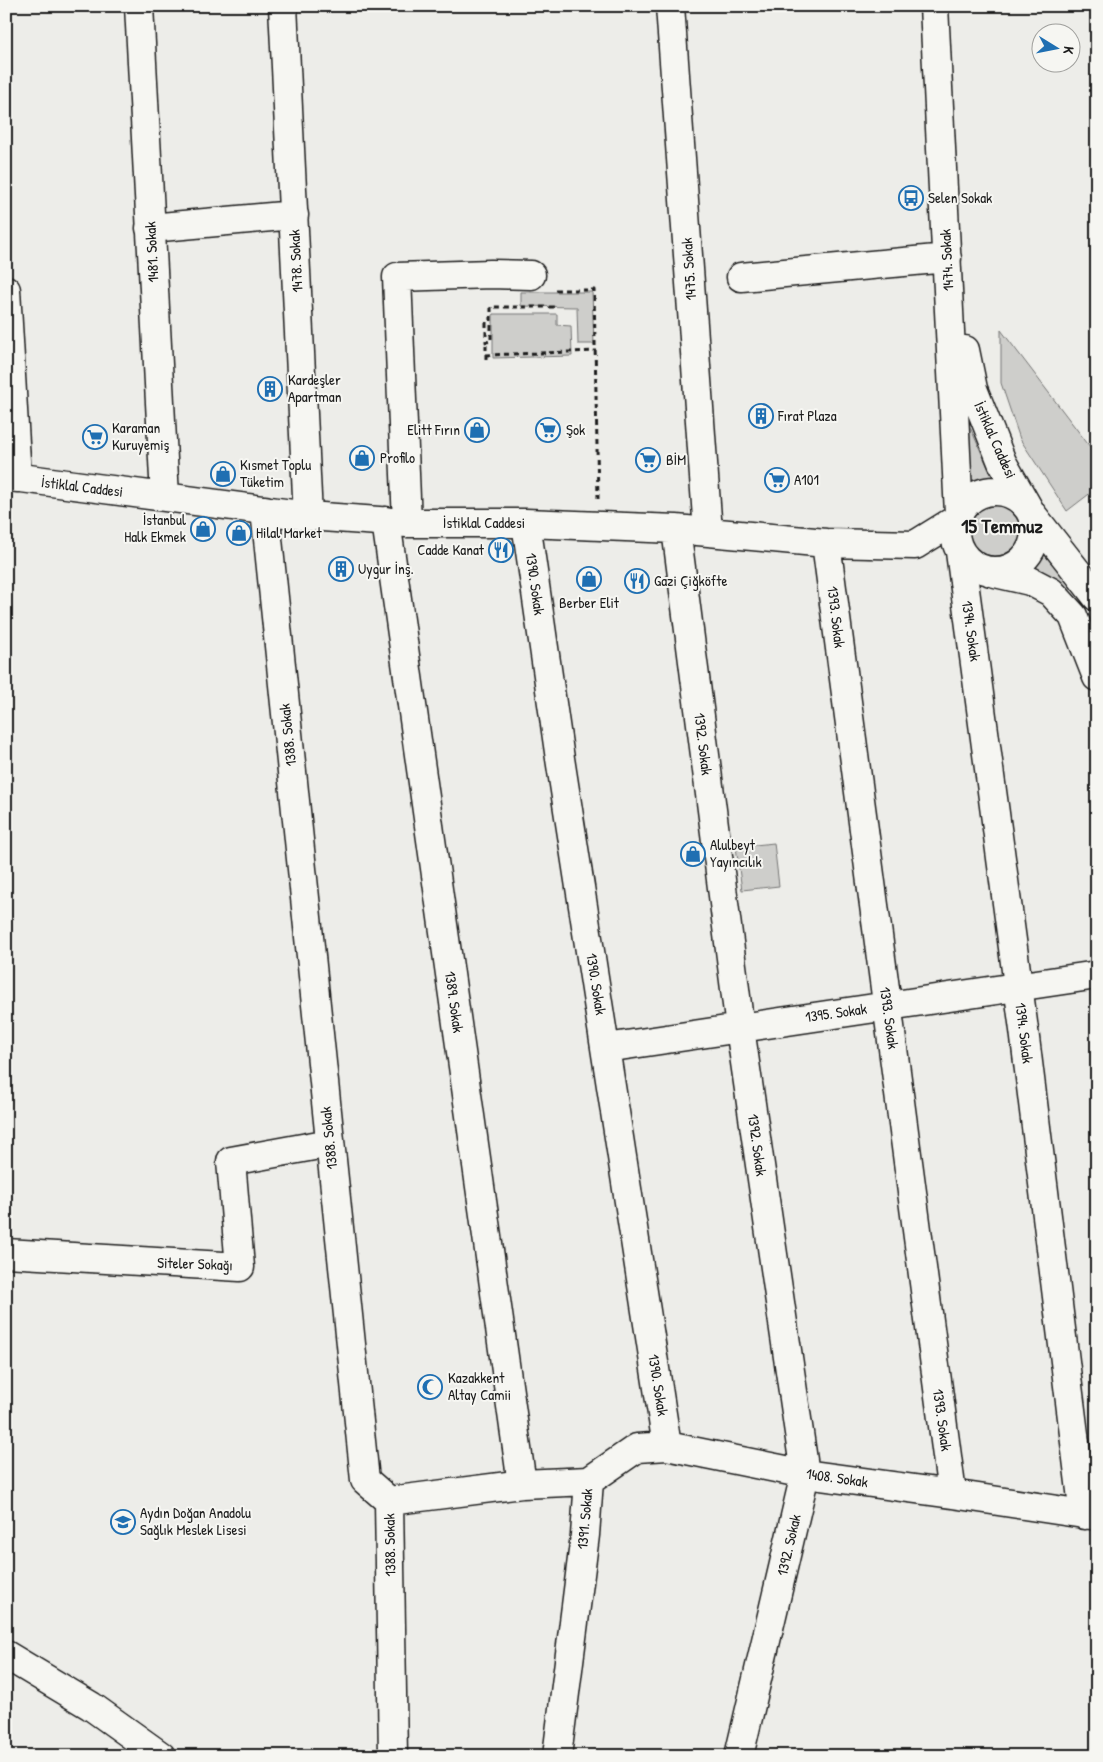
<svg xmlns="http://www.w3.org/2000/svg" width="1103" height="1762" font-family="'Patrick Hand',sans-serif">
	<style>
		.green { fill: #cececb; stroke: #757574 }
		.lines { fill: none; stroke-linecap: round; stroke-linejoin: round }
		.minor-casing { stroke: #1c1c1c; stroke-width: 31 }
		.major-casing { stroke: #1c1c1c; stroke-width: 31 }
		.path { stroke: #1c1c1c; stroke-width: 3; stroke-dasharray: 5 4; stroke-linecap: butt }
		.minor { stroke: #f6f6f2; stroke-width: 28 }
		.major { stroke: #f6f6f2; stroke-width: 28 }
		.labels { text-anchor: middle; stroke-width: 4; stroke-linejoin: round; paint-order: stroke }
		.poi-label { font-size: 15px; fill: #1c1c1c; stroke: #f6f6f2; text-anchor: start }
		.street-label { font-size: 15px; fill: #1c1c1c; stroke: #f6f6f2 }
		.district-label { font-size: 20px; font-weight: bold; fill: #1c1c1c; stroke: #f6f6f2 }
	</style>
	<rect width="100%" height="100%" fill="#edede9"/>
	<filter id="ink" filterUnits="userSpaceOnUse"><feTurbulence type="fractalNoise" baseFrequency=".02" numOctaves="2"/><feDisplacementMap in="SourceGraphic" scale="10" xChannelSelector="R" yChannelSelector="G"/><feConvolveMatrix kernelMatrix="1 2 1 2 8 2 1 2 1" color-interpolation-filters="sRGB"/></filter>
	<g filter="url(#ink)">
		<path class="green" d="M521 292H592L594 344H578L577 307 521 306Z
			M493 314H557V325L571 326 572 356 493 358Z
			M1001 330 1097 456V488L1067 511 1020 439 1001 383Z
			M962 409 994 481 969 488Z
			M969 530a26 26 0 1 1 52 0a26 26 0 1 1-52 0Z
			M1043 553 1076 592 1031 569Z
			M774 843 779 886 742 890 736 847Z"/>
		<g class="lines">
			<defs>
				<path id="minor" d="M139 6 165 497
					M283 6 308 516
					M670 6 708 532
					M934 6 959 514
					M150 228 294 215
					M741 277 947 258
					M6 290 17 478
					M965 350 973 389 1002 462 1031 513 1097 597
					M6 476 308 516 407 523H526L676 529 826 543 915 545 957 519
					M955 531a40 40 0 1 1 80 0a40 40 0 1 1-80 0Z
					M265 510 365 1480 389 1501 393 1756
					M386 521 522 1484
					M407 523 397 277 491 274 531 275
					M526 523 559 752 667 1446
					M676 529 740 1028 805 1474 739 1756
					M826 543 952 1494
					M960 552 1024 1030 1084 1515
					M991 572 1030 581 1051 592 1073 616 1097 677
					M606 1048 1097 975
					M6 1253 240 1267 231 1161 330 1143
					M589 1481 637 1448 667 1446 805 1474 952 1494 1097 1516
					M389 1501 522 1484 589 1481 585 1535 557 1756"/>
				<path id="major" d="M6 1655 91 1706 161 1756"/>
			</defs>
			<use href="#minor" class="minor-casing"/>
			<use href="#major" class="major-casing"/>
			<path class="path" d="M555 290H594L598 499
				M486 322V342L491 341V307H557
				M486 355 596 351
				M486 359V342"/>
			<use href="#minor" class="minor"/>
			<use href="#major" class="major"/>
		</g>
	</g>
	<defs>
		<symbol id="bus-ring" viewBox="-11 -11 22 22"><circle r="9.5" fill="#f6f6f2" stroke="#1f6fb2" stroke-width="1.5"/><path d="M-5-6H5V4H4V6H2V4H-2V6H-4V4H-5ZM-3.5-4V0h7V-4ZM-3.5 1.2v1.5H-2V1.2ZM2 1.2v1.5H3.5V1.2Z" fill="#1f6fb2"/></symbol>
		<symbol id="building-ring" viewBox="-11 -11 22 22"><circle r="9.5" fill="#f6f6f2" stroke="#1f6fb2" stroke-width="1.5"/><path d="M-4-6H4V6H1V3H-1V6H-4ZM-2.5-4.3h1.7v1.8h-1.7ZM.8-4.3h1.7v1.8H.8ZM-2.5-1h1.7V.8h-1.7ZM.8-1h1.7V.8H.8Z" fill="#1f6fb2"/></symbol>
		<symbol id="shop-ring" viewBox="-11 -11 22 22"><circle r="9.5" fill="#f6f6f2" stroke="#1f6fb2" stroke-width="1.5"/><path d="M-5-2.5h2.3a2.7 3.5 0 0 1 5.4 0H5L5.5 6h-11ZM-1.5-2.5h3a1.5 2.3 0 0 0-3 0Z" fill="#1f6fb2"/></symbol>
		<symbol id="supermarket-ring" viewBox="-11 -11 22 22"><circle r="9.5" fill="#f6f6f2" stroke="#1f6fb2" stroke-width="1.5"/><path d="M-6-5.5h2.5l.6 2H6L4.5 2H-2.5L-4.4-4H-6ZM-1.5 3.2a1.3 1.3 0 1 0 .1 0ZM3 3.2a1.3 1.3 0 1 0 .1 0Z" fill="#1f6fb2"/></symbol>
		<symbol id="restaurant-ring" viewBox="-11 -11 22 22"><circle r="9.5" fill="#f6f6f2" stroke="#1f6fb2" stroke-width="1.5"/><path d="M-5-6h1v4h1v-4h1v4h1v-4h1v5L-1.5 .5V6h-2V.5L-5-1ZM5-6V6H3V1.5H1.5Q1.5-4 5-6Z" fill="#1f6fb2"/></symbol>
		<symbol id="mosque-ring" viewBox="-11 -11 22 22"><circle r="9.5" fill="#f6f6f2" stroke="#1f6fb2" stroke-width="1.5"/><path d="M3.5-4.9A6 6 0 1 0 3.5 4.9A5 5 0 1 1 3.5-4.9Z" fill="#1f6fb2"/></symbol>
		<symbol id="school-ring" viewBox="-11 -11 22 22"><circle r="9.5" fill="#f6f6f2" stroke="#1f6fb2" stroke-width="1.5"/><path d="M0-5L7-2L0 1L-7-2ZM-4 1L0 2.5L4 1V4Q0 6-4 4Z" fill="#1f6fb2"/></symbol>
	</defs>
	<g fill-rule="evenodd">
		<use href="#bus-ring" x="897" y="184" width="28" height="28"/>
		<use href="#building-ring" x="256" y="375" width="28" height="28"/>
		<use href="#building-ring" x="747" y="402" width="28" height="28"/>
		<use href="#shop-ring" x="463" y="416" width="28" height="28"/>
		<use href="#supermarket-ring" x="534" y="416" width="28" height="28"/>
		<use href="#supermarket-ring" x="81" y="423" width="28" height="28"/>
		<use href="#shop-ring" x="348" y="444" width="28" height="28"/>
		<use href="#supermarket-ring" x="634" y="446" width="28" height="28"/>
		<use href="#shop-ring" x="209" y="460" width="28" height="28"/>
		<use href="#supermarket-ring" x="763" y="466" width="28" height="28"/>
		<use href="#shop-ring" x="189" y="515" width="28" height="28"/>
		<use href="#shop-ring" x="225" y="519" width="28" height="28"/>
		<use href="#restaurant-ring" x="487" y="536" width="28" height="28"/>
		<use href="#building-ring" x="327" y="555" width="28" height="28"/>
		<use href="#shop-ring" x="575" y="565" width="28" height="28"/>
		<use href="#restaurant-ring" x="623" y="567" width="28" height="28"/>
		<use href="#shop-ring" x="679" y="840" width="28" height="28"/>
		<use href="#mosque-ring" x="416" y="1373" width="28" height="28"/>
		<use href="#school-ring" x="109" y="1508" width="28" height="28"/>
	</g>
	<g class="labels">
		<g class="poi-label">
			<text x="928" y="203">Selen Sokak</text>
			<text x="288" y="385">Kardeşler<tspan x="288" dy="17">Apartman</tspan></text>
			<text x="778" y="421">Fırat Plaza</text>
			<text x="112" y="433">Karaman<tspan x="112" dy="17">Kuruyemiş</tspan></text>
			<text x="460" y="435" text-anchor="end">Elitt Fırın</text>
			<text x="566" y="435">Şok</text>
			<text x="380" y="463">Profilo</text>
			<text x="666" y="465">BİM</text>
			<text x="240" y="470">Kısmet Toplu<tspan x="240" dy="17">Tüketim</tspan></text>
			<text x="794" y="485">A101</text>
			<text x="186" y="525" text-anchor="end">İstanbul<tspan x="186" dy="17">Halk Ekmek</tspan></text>
			<text x="256" y="538">Hilal Market</text>
			<text x="484" y="555" text-anchor="end">Cadde Kanat</text>
			<text x="358" y="574">Uygur İnş.</text>
			<text x="654" y="586">Gazi Çiğköfte</text>
			<text x="589" y="608" text-anchor="middle">Berber Elit</text>
			<text x="710" y="850">Alulbeyt<tspan x="710" dy="17">Yayıncılık</tspan></text>
			<text x="448" y="1383">Kazakkent<tspan x="448" dy="17">Altay Camii</tspan></text>
			<text x="140" y="1518">Aydın Doğan Anadolu<tspan x="140" dy="17">Sağlık Meslek Lisesi</tspan></text>
		</g>
		<g class="street-label">
			<text transform="translate(152 252) rotate(-93)" y="5">1481. Sokak</text>
			<text transform="translate(947 260) rotate(-93)" y="5">1474. Sokak</text>
			<text transform="translate(296 261) rotate(-93)" y="5">1478. Sokak</text>
			<text transform="translate(689 269) rotate(-94)" y="5">1475. Sokak</text>
			<text transform="translate(995 440) rotate(66)" y="5">İstiklal Caddesi</text>
			<text transform="translate(82 487) rotate(7)" y="5">İstiklal Caddesi</text>
			<text x="484" y="528">İstiklal Caddesi</text>
			<text transform="translate(535 584) rotate(82)" y="5">1390. Sokak</text>
			<text transform="translate(836 617) rotate(83)" y="5">1393. Sokak</text>
			<text transform="translate(971 631) rotate(82)" y="5">1394. Sokak</text>
			<text transform="translate(288 735) rotate(-96)" y="5">1388. Sokak</text>
			<text transform="translate(703 744) rotate(83)" y="5">1392. Sokak</text>
			<text transform="translate(596 984) rotate(81)" y="5">1390. Sokak</text>
			<text transform="translate(454 1002) rotate(82)" y="5">1389. Sokak</text>
			<text transform="translate(836 1013) rotate(-8)" y="5">1395. Sokak</text>
			<text transform="translate(889 1018) rotate(82)" y="5">1393. Sokak</text>
			<text transform="translate(1024 1033) rotate(83)" y="5">1394. Sokak</text>
			<text transform="translate(329 1138) rotate(-96)" y="5">1388. Sokak</text>
			<text transform="translate(757 1145) rotate(82)" y="5">1392. Sokak</text>
			<text transform="translate(195 1264) rotate(2)" y="5">Siteler Sokağı</text>
			<text transform="translate(658 1385) rotate(81)" y="5">1390. Sokak</text>
			<text transform="translate(942 1420) rotate(82)" y="5">1393. Sokak</text>
			<text transform="translate(837 1478) rotate(8)" y="5">1408. Sokak</text>
			<text transform="translate(585 1519) rotate(-85)" y="5">1391. Sokak</text>
			<text transform="translate(390 1545) rotate(-91)" y="5">1388. Sokak</text>
			<text transform="translate(789 1545) rotate(-77)" y="5">1392. Sokak</text>
		</g>
		<g class="district-label">
			<text x="1002" y="533">15 Temmuz</text>
		</g>
	</g>
	<rect width="1103" height="1762" fill="none" stroke="#f6f6f2" stroke-width="25"/>
	<rect x="12" y="12" width="1078" height="1737" fill="none" stroke="#1c1c1c" stroke-width="2" filter="url(#ink)"/>
	<g transform="translate(1056 48) rotate(100)"><circle r="24" fill="#f6f6f2" stroke="#9f9f9c"/>
	<path d="M0-4L9 19L0 12L-9 19Z" fill="#1f6fb2"/>
	<text y="-8" font-size="14" font-weight="bold" text-anchor="middle" fill="#1c1c1c">K</text>
	</g>
</svg>
